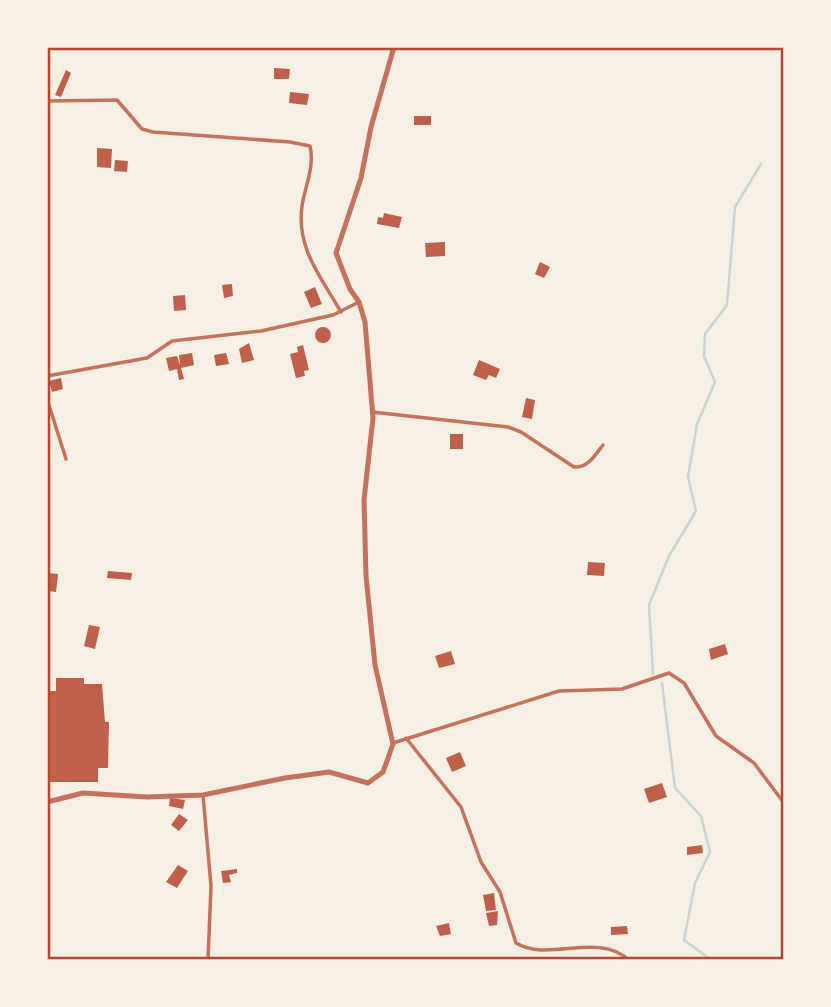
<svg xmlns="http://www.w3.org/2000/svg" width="831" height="1007" font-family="'IBM Plex Sans',sans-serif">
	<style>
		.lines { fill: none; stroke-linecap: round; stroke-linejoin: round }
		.stream { stroke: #c9d6d2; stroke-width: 2.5 }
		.building { fill: #bf614a }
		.minor { stroke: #c5725c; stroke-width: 3.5 }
		.tertiary { stroke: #c5725c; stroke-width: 5 }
		.neatline { fill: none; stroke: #b5482f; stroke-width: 2.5 }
	</style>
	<rect width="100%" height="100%" fill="#f6efe4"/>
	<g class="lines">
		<path class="stream" d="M653 674 649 605 669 556 696 511 688 477 697 424 715 382 704 356 705 334 727 305 735 207 761 164
			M662 683 675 788 701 816 710 852 695 883 684 940 711 960"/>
	</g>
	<path class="building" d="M274 68 290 69 289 79H274Z
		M66 70 71 73 61 97 55 95Z
		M290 92 309 94 307 105 289 103Z
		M414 116H431V125H414Z
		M97 148 112 149 111 168 97 167Z
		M115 160 128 161 127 172 114 171Z
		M384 213 402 217 399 228 377 224 378 217 383 218Z
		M445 242V256L426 257 425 243Z
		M540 262 550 267 544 278 535 274Z
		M232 284 233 296 224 298 222 285Z
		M315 287 322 304 311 308 304 292Z
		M185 295 186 310 174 311 173 296Z
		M315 335a8 8 0 1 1 16 0a8 8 0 1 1-16 0Z
		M249 343 254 360 242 363 239 349Z
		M303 345 309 370 304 371 305 376 296 378 290 354 298 352 297 347Z
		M192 353 194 365 181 368 184 379 179 380 177 369 169 371 166 358 177 356 180 365 179 355Z
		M226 353 229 364 216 366 214 355Z
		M479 360 500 369 496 378 489 375 486 380 473 375Z
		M61 378 63 389 52 392 49 381Z
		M526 398 535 400 532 419 522 417Z
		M450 434H463V449H450Z
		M588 562 605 563 604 576 587 575Z
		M108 571 132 573 131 580 107 578Z
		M47 573 58 574 56 592 47 591Z
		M89 625 100 627 95 649 84 646Z
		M725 644 728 654 711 660 709 649Z
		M451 651 455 664 439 668 435 656Z
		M56 678H84V684H102L105 722H109L108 768H98V782H47V691H56Z
		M460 752 466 766 452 772 446 758Z
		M662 783 667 797 649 803 644 789Z
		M170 798 185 800 183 809 169 806Z
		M179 814 188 820 179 831 171 825Z
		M702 845 703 853 687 855V847Z
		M178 865 188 871 177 888 166 882Z
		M237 869V873L229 875 231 882 223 883 221 871Z
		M494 893 496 910 486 911 483 895Z
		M498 911 497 925 489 926 486 913Z
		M449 923 451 934 440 936 436 926Z
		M627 926 628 934 611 935V927Z"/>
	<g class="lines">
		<path class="minor" d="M47 101 117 100 142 129 153 132 290 142 310 146C315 166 305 186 302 206 296 248 321 277 341 312
			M47 376 147 358 172 341 261 331 333 315 359 302
			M47 399 66 459
			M372 412 508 427 521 432 574 467C588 468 595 455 603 445
			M406 738 461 807 481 862 500 892 516 943C549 963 597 931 629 960
			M393 743 559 691 622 689 669 673 684 683 716 736 754 763 784 803
			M203 795 211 886 208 960"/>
		<path class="tertiary" d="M47 802 83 793 147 797 203 795 285 778 329 772 368 783 383 772 393 744 375 665 366 576 364 500 373 418 365 322 359 302 350 289 336 253 361 178 371 127 394 47"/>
	</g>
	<rect width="831" height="1007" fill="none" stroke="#f6efe4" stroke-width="98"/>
	<rect x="49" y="49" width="733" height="909" class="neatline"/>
</svg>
